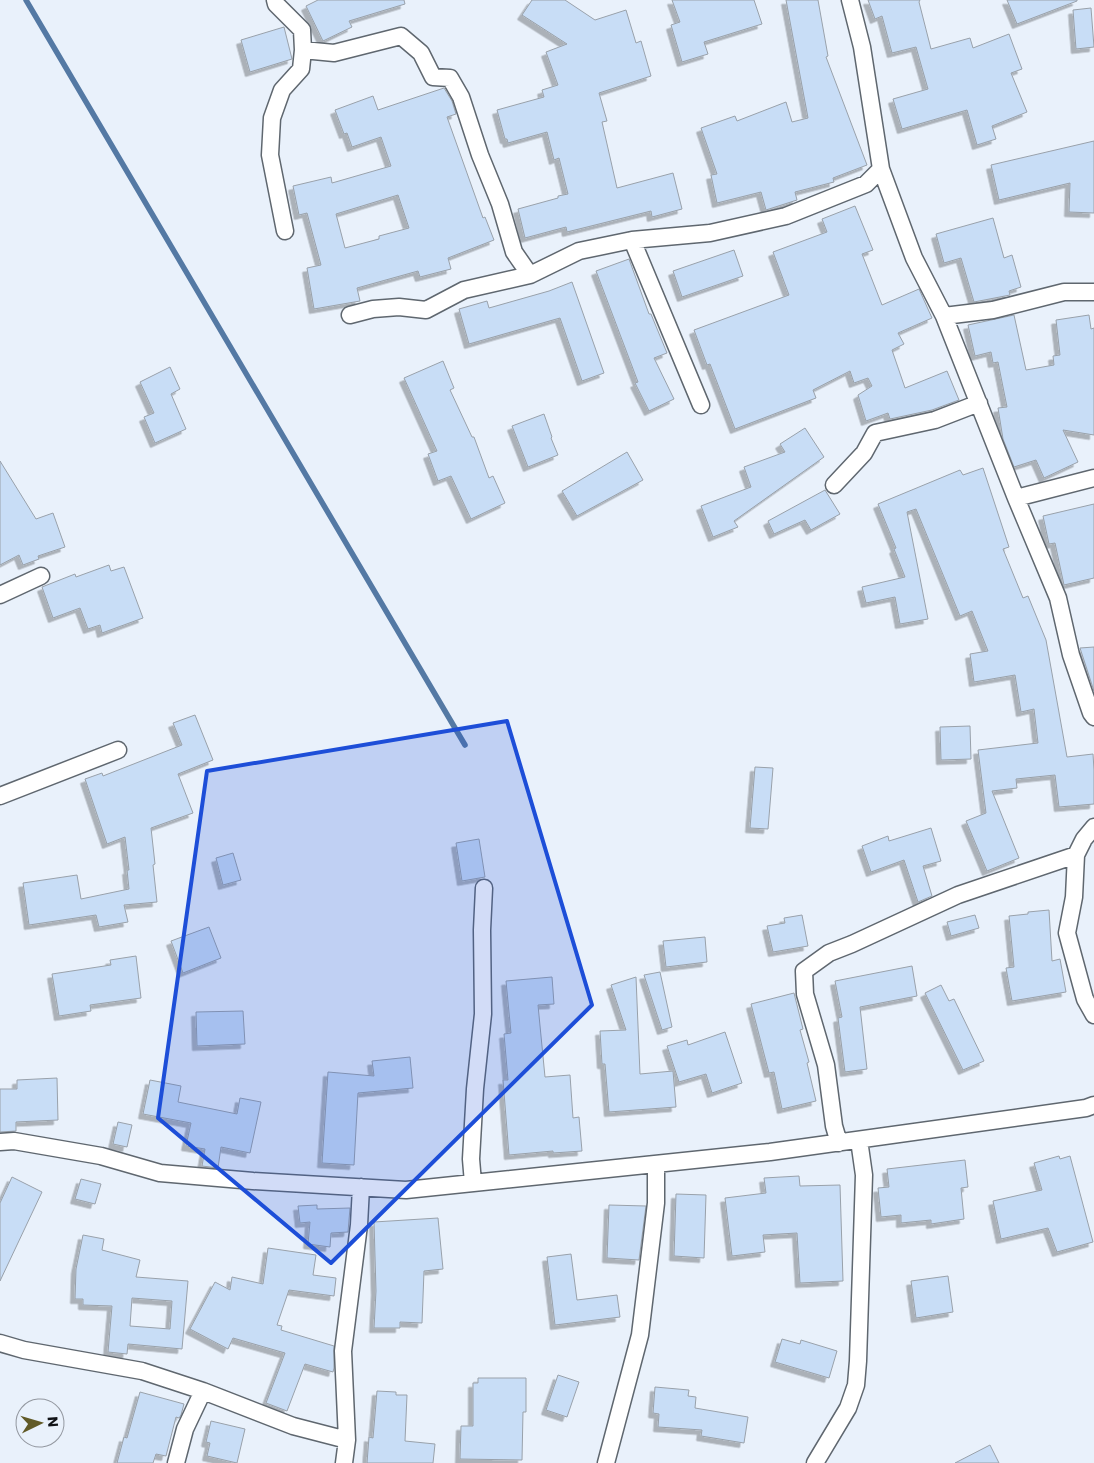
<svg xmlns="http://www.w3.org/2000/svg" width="1094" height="1463" font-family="Poppins,sans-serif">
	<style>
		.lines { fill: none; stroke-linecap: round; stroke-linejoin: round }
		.stream { stroke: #5479a4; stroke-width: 5.5 }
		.building { fill: #c8ddf6; stroke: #99a1aa; fill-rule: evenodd; filter: url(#shadow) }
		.minor-casing { stroke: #5f676f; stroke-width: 19 }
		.minor { stroke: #fff; stroke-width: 16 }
		.marked { fill: #1d4ed8; fill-opacity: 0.2; stroke: #1d4ed8; stroke-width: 4; stroke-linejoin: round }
	</style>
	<defs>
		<filter id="shadow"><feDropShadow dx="-4.5" dy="4.5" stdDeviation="0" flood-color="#0004"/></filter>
	</defs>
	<rect width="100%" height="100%" fill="#e9f1fb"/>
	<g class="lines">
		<path class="stream" d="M26 0 465 745"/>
	</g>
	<path class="building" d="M318 0H404L405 4 349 21 352 27 323 41 306 6Z
		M532 0H565L595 20 626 10 636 43 641 41 651 76 599 93 607 121 602 122 617 188 673 173 682 209 652 217 651 211 567 232 566 227 525 238 518 209 558 198V196L568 194 559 158 554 160 547 132 508 143 507 139H505L497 110 544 97 542 90 558 85 546 52 567 44 522 15Z
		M672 0H754L762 24 704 42 708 54 682 62 671 25 680 22Z
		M786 0H818L828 56 826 57 867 165 833 178 834 182 795 192 797 200 766 210 761 192 717 203 711 175 717 174 701 128 735 116 737 121 786 102 792 122 808 118Z
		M868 0H920L919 2 931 49 970 38 973 48 1009 34 1022 69 1011 73 1027 112 992 126 996 139 977 145 967 110 902 129 893 99 928 89 916 47 892 53 882 16 875 19Z
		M1007 0H1077V1L1017 24Z
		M1091 8 1094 47 1076 49 1073 10Z
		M284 27 292 59 250 72 241 40Z
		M444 88 452 101 456 114 447 117 483 218 485 217 494 240 448 258 451 269 420 277 418 271 357 288 360 301 314 309 307 268 321 265 307 213 299 215 293 186 331 177 332 183 391 166 381 137 352 147 347 133 344 134 335 110 373 96 378 110ZM398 195 409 228 379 236V239L345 248 336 214Z
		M1094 141V213L1069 212 1070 183 999 200 991 165Z
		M855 206 873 250 862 254 882 305 919 289 932 318 898 333 904 344 892 350 905 388 947 371 959 400 932 410 890 419 888 413 866 421 858 395 872 386 868 378 854 383 850 371 813 390 816 398 735 429 710 364 707 365 694 330 789 295 773 252 827 232 822 219Z
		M993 218 1004 258 1012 255 1021 287 1009 291 1010 295 974 302 961 258 944 263 936 234Z
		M734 250 743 276 682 297 673 271Z
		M629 259 649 314H651L667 353 654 358 674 399 649 411 635 383 638 382 596 271Z
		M572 282 604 373 582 381 560 318 469 344 459 309 487 301 489 308 549 291Z
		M1014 315 1026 370 1054 365 1053 356 1060 355 1056 320 1089 315 1091 329 1094 328V435L1063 430 1078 462 1044 478 1036 460 1014 467 1003 439 998 408 1007 407 998 362 993 363 991 352 975 356 968 325Z
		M443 361 454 388 450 390 472 437H474L489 478 493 476 505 503 471 519 451 476 438 481 428 454 437 451 404 378Z
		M170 367 180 389 171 394 186 429 155 443 144 417 154 413 140 382Z
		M544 414 552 437 551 438 558 455 528 467 512 426Z
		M805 428 824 457 734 521 738 527 713 537 701 506 751 487 744 467 785 452 780 444Z
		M627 452 643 480 577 516 562 491Z
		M0 461 36 519 53 513 65 547 38 556 39 559 23 565 19 555 0 565Z
		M983 468 1009 547 1003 549 1023 598 1028 596 1046 640 1067 757 1093 754 1094 770V804L1059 807 1055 775 1016 779 1017 788 992 791 1019 858 987 871 966 821 986 813 978 750 1038 743 1034 709 1021 712 1015 675 974 682 970 654 988 651 972 611 960 616 916 509 907 512 928 619 900 624 895 597 866 603 862 587 905 577 894 549 896 548 878 504 960 470 963 475Z
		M825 490 840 514 811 530 805 520 774 534 768 521Z
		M1094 504V578L1064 585 1055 543 1049 544 1043 516Z
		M109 565 111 571 124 567 143 618 102 633 100 625 88 629 80 608 53 618 42 587 75 574 76 577Z
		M1094 647V691L1080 648Z
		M195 715 213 760 178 774 193 813 151 828 155 864 153 865 157 902 124 905 128 922 99 927 96 915 29 925 23 883 77 875 81 899 129 889 127 870H129L125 837 107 844 85 779 102 773 103 776 182 745 173 723Z
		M970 726 971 759 941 760 940 727Z
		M755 767 773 768 768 829 750 828Z
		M931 828 941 861 923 866 932 896 918 902 904 860 871 872 862 846 888 836 889 841Z
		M479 839 485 877 462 881 456 843Z
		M233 853 241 880 223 885 216 858Z
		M1049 910 1052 961 1060 959 1066 992 1012 1001 1006 968 1014 967 1009 916 1028 914V912Z
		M802 915 808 946 773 952 767 926 785 923 784 918Z
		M975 915 979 928 951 936 947 922Z
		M209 927 221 958 183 973 171 941Z
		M705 937 707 962 666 967 663 941Z
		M136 956 141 998 90 1005 91 1011 59 1016 52 974 111 965 110 960Z
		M912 966 917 996 860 1007 867 1069 845 1072 838 1018 842 1017 835 981Z
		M660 972 672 1027 662 1030 644 975Z
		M552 977 554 1004 538 1005 545 1077 570 1075 573 1118 579 1117 582 1151 553 1153V1151L509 1155 503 1080H508L504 1034 511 1033 506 981Z
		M636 977 640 1074 673 1071 676 1107 609 1112 605 1064H602L600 1031 626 1030 611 985Z
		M941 985 949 1001 954 999 984 1061 963 1070 925 993Z
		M794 993 803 1029 800 1030 809 1062 807 1063 816 1101 782 1109 774 1072 769 1073 751 1004Z
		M243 1011 245 1044 197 1046 196 1012Z
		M725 1032 742 1083 712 1093 706 1074 679 1082 667 1046 687 1040 688 1045Z
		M410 1057 413 1088 358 1093 354 1165 322 1163 328 1072 374 1076 372 1061Z
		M57 1078 58 1120 16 1122V1131L0 1132V1089H17V1080Z
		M150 1080 181 1086 178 1102 237 1114 240 1098 261 1102 250 1153 221 1147 218 1168 202 1166 205 1149 186 1146 191 1123 143 1114Z
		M118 1122 132 1125 127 1147 113 1144Z
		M1059 1156 1060 1159 1070 1156 1093 1242 1057 1252 1048 1228 1001 1239 993 1201 1042 1190 1034 1163Z
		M965 1160 968 1187 961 1188 964 1219 931 1224V1220L901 1223V1215L881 1217 878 1188 889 1187 887 1169Z
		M799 1176 800 1186 840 1185 843 1281 800 1283 797 1233 763 1235 765 1252 732 1256 725 1198 766 1193 764 1178Z
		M12 1177 42 1192 0 1281V1203Z
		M81 1179 101 1184 95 1204 75 1199Z
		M676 1194 706 1195 704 1258 674 1256Z
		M317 1205V1209L350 1208 348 1232 331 1233 330 1247 308 1244 310 1222 300 1223 298 1206Z
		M609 1205 646 1206 639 1260 607 1258Z
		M438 1218 443 1269 424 1271 422 1323 400 1322V1328H374L376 1291 374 1222Z
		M83 1235 104 1239 102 1250 140 1260 136 1277 188 1281 182 1349 128 1344 127 1354 108 1352 112 1306 83 1305V1299H75L76 1269ZM132 1298 172 1301 170 1329 130 1326Z
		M268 1248 316 1255 313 1275 336 1278 334 1296 289 1290 277 1325 282 1326 281 1330 334 1346V1368L333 1372 305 1364 287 1411 266 1403 285 1353 233 1338 228 1349 190 1329 215 1282 230 1290 232 1277 263 1284Z
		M571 1254 577 1300 617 1295 620 1317 555 1325 547 1257Z
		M948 1276 953 1312 916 1318 911 1281Z
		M782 1339 800 1344 801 1340 837 1351 829 1378 775 1362Z
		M558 1375 579 1382 567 1417 546 1410Z
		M478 1378H526V1412H523L522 1460 460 1459 461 1426H473V1383H478Z
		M655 1387 689 1390 688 1396 696 1397 695 1408 748 1417 744 1443 701 1436 702 1430 658 1427 659 1414 653 1413Z
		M377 1391 396 1392V1395H407L405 1441 435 1444 433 1463H367L369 1437 373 1438Z
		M140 1392 184 1404 181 1415 179 1418 176 1417 166 1456 156 1454 153 1463H117L124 1437 127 1438Z
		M211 1421 245 1429 237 1463 207 1456 210 1443 206 1442Z
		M990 1445 999 1463H955Z"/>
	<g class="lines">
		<defs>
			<path id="minor" d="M275 0 276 4 302 30 303 50 301 69 282 90 272 118 270 155 285 231
				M850 0 862 47 881 169 914 258 944 316 1016 498 1058 598 1071 655 1091 713 1094 717
				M303 50 334 53 401 36 421 53 433 77 450 78 461 97 480 155 500 204 514 252 530 275
				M632 240 701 405
				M350 315 373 309 399 307 426 310 464 290 530 275 579 251 632 240 710 233 786 216 866 184 881 169
				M944 316 993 310 1064 292H1094
				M834 485 864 453 875 433 935 420 979 403
				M1016 498 1094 478
				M0 595 41 576
				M0 796 118 750
				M1094 827 1084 839 1076 855 1074 897 1067 933 1085 999 1094 1015
				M0 1142 14 1141 101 1156 160 1173 253 1181 406 1190 770 1152 1086 1108 1094 1105
				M839 1143 834 1126 826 1065 805 994 804 971 829 953 852 944 958 895 1076 855
				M473 1183 471 1159 475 1089 483 1014 482 930 484 888
				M0 1343 24 1350 142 1371 203 1391 293 1426 347 1440
				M176 1463 185 1429 203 1391
				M344 1463 347 1440 343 1351 359 1225 361 1187
				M606 1463 640 1335 656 1203V1164
				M815 1463 848 1408 856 1385 858 1361 864 1175 859 1140"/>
		</defs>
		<use href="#minor" class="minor-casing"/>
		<use href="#minor" class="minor"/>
	</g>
	<path class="marked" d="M507 721 592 1005 331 1263 158 1118 207 771Z"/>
	<g transform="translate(40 1423) rotate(85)"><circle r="24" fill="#e9f1fb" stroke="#9398a0"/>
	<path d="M0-4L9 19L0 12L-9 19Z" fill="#615a27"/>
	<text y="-8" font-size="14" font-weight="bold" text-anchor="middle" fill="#111317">N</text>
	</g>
</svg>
